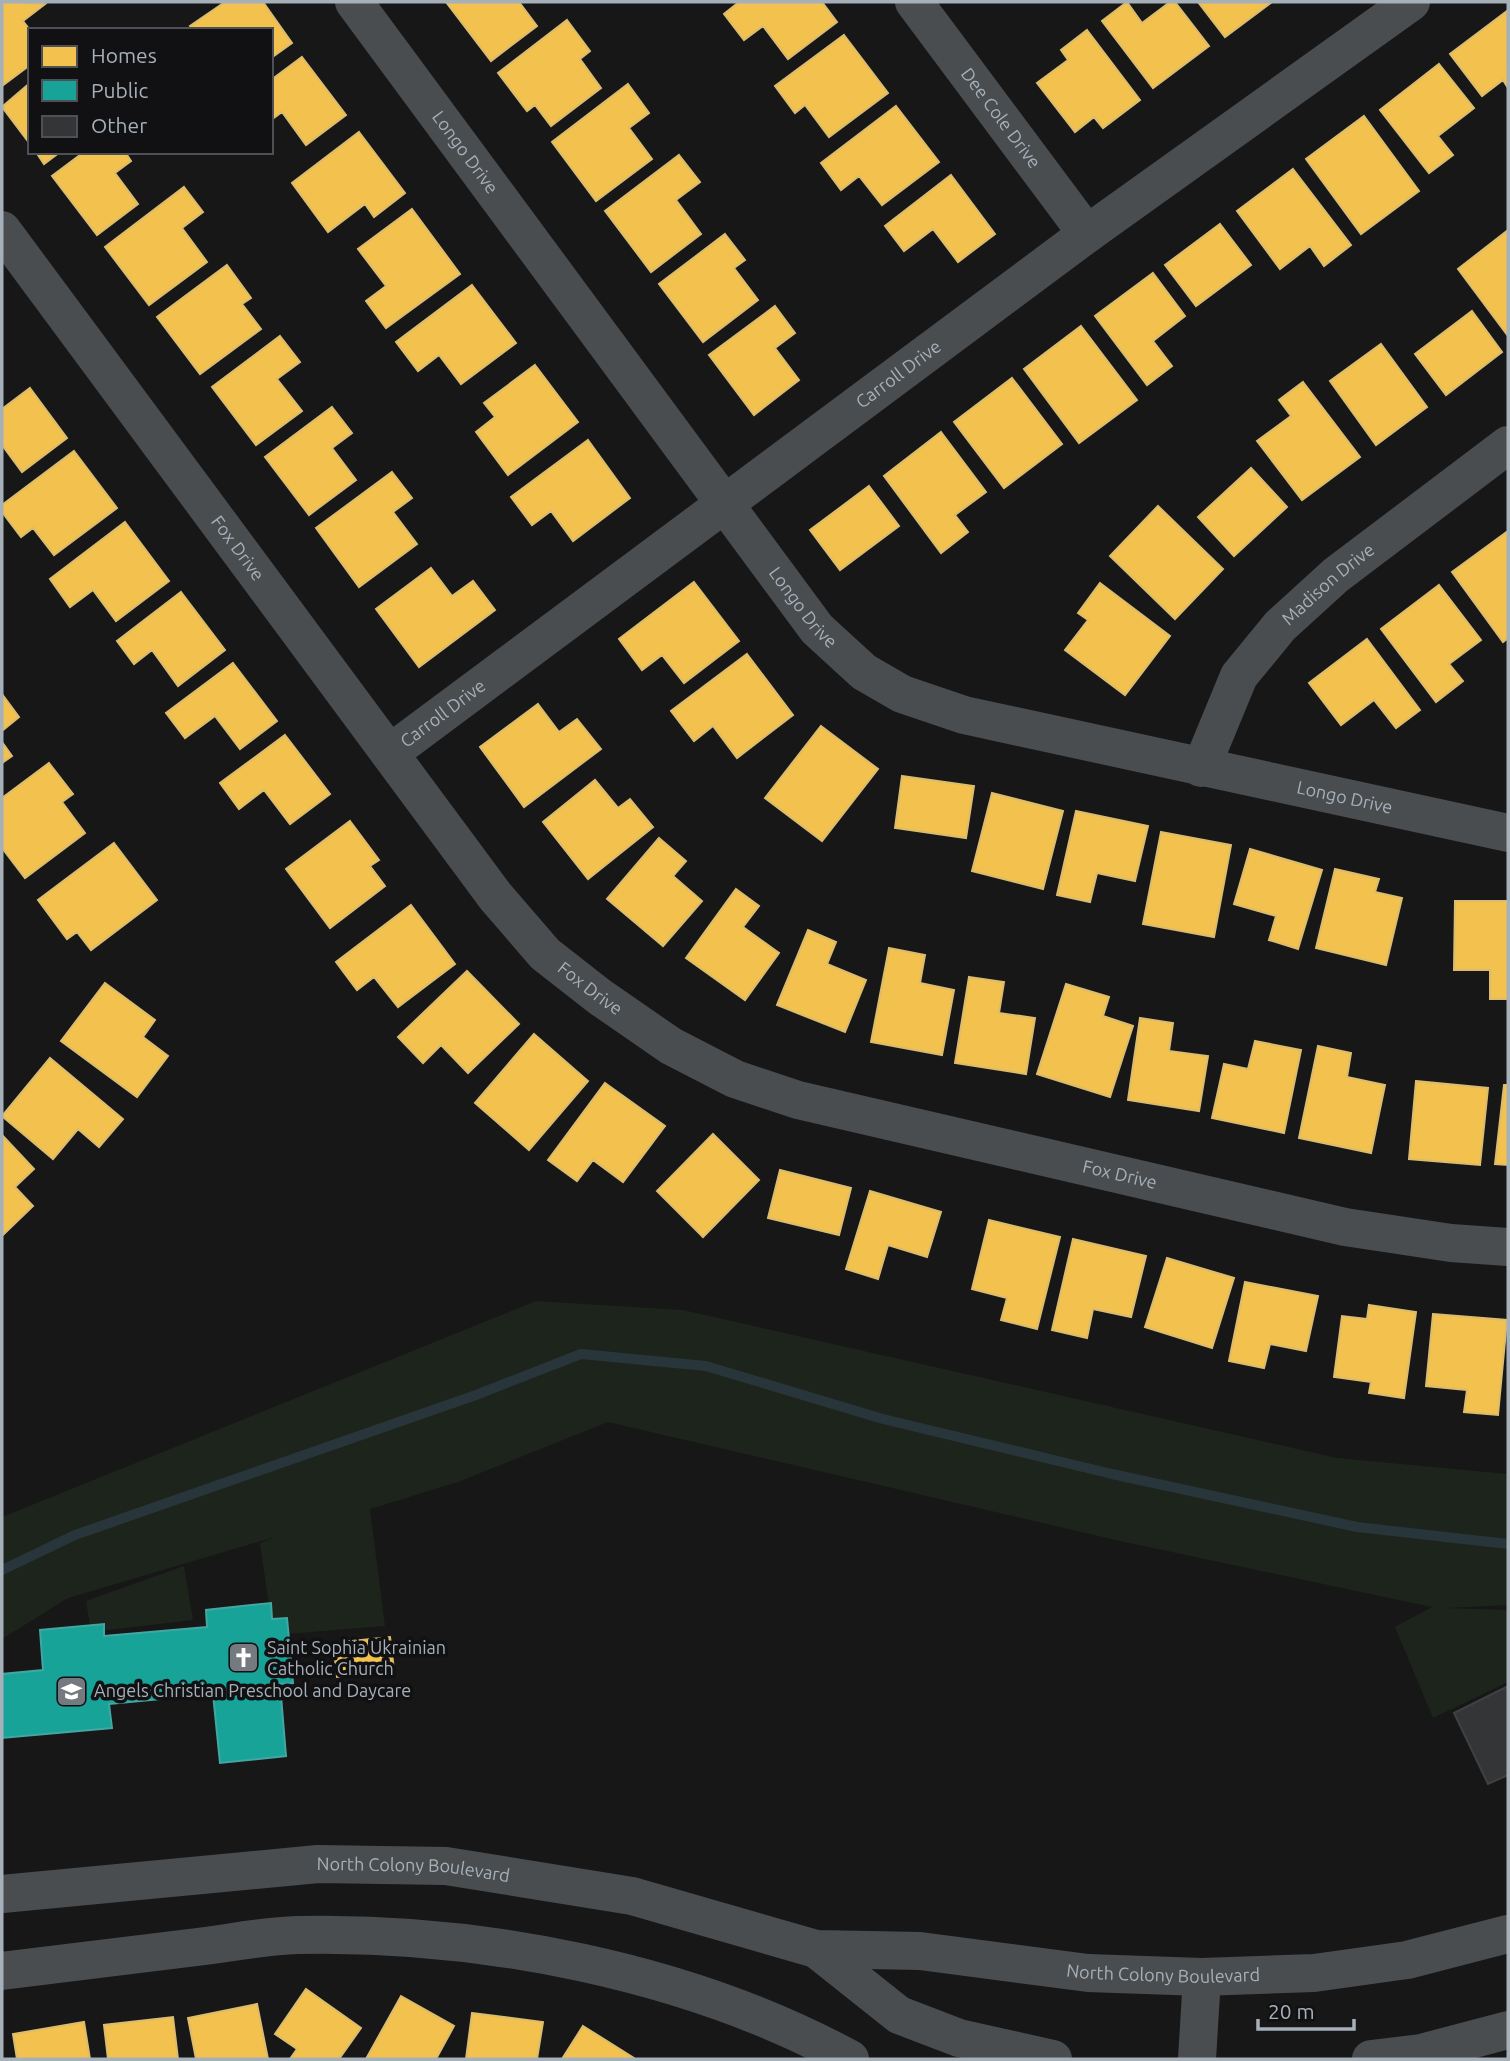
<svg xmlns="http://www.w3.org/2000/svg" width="1510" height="2061" font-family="Ubuntu,sans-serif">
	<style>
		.green { fill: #1c241c }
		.homes { fill: #f2c14e; stroke: #dbbc6e; stroke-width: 2 }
		.public { fill: #17a398; stroke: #42a7a2; stroke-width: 2 }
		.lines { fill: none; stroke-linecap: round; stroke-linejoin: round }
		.stream { stroke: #28353a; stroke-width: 10 }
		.building { fill: #343536; stroke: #3f4143; stroke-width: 2 }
		.minor { stroke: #4a4d50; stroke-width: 38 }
		.labels { text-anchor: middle; stroke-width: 7; stroke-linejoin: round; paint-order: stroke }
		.street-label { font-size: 18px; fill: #a6b0b9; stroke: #111113 }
		.poi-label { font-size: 18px; fill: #a6b0b9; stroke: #111113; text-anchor: start }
	</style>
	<rect width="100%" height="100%" fill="#171717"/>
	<path class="green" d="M536 1301 683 1310 1337 1458 1508 1474V1605L1447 1608 1508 1610V1682L1433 1718 1395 1627 1432 1607 1120 1541 608 1422 458 1482 370 1509 385 1626 273 1635 260 1543 275 1537 68 1598 2 1639V1517Z
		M184 1566 193 1620 91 1632 86 1601Z"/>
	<path class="homes" d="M2 2 45 4 23 21 30 30V65L2 86Z
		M225 2H263L292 43 271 58V30H193L190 26Z
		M446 2H519L537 26 491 61Z
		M739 2H822L837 22 788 59 763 26 744 40 724 14Z
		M1127 2 1142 23 1170 2H1175L1209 46 1153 88 1102 21Z
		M1198 2H1272L1225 37Z
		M1507 11 1508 88 1503 80 1482 96 1450 54Z
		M567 20 590 51 580 59 601 88 551 126 535 105 527 111 498 73Z
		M1087 30 1140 100 1103 128 1094 117 1075 132 1037 83 1068 60 1061 50Z
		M844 35 888 93 829 137 805 105 795 113 775 86Z
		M302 57 346 115 306 145 282 112 271 120V80Z
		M1439 64 1474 108 1438 136 1453 155 1429 173 1380 110Z
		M30 83V144L2 107Z
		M628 84 649 113 629 128 652 159 596 201 552 142Z
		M896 106 939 162 882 205 859 176 841 190 821 163Z
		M1364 116 1419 191 1361 234 1306 159Z
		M359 132 405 193 374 217 365 204 328 232 292 183Z
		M36 152H60L44 164Z
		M84 152H125L131 161 115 173 138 204 97 235 52 176Z
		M679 155 700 182 676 200 701 234 651 272 605 211Z
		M1293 169 1351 245 1324 266 1310 246 1280 269 1237 211Z
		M951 175 995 234 958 262 933 229 904 251 885 226Z
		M184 187 203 212 182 228 207 262 149 305 105 247Z
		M412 209 460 274 386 328 366 301 386 286 358 249Z
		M1220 224 1251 265 1196 306 1165 265Z
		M1508 230V336L1458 269Z
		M725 234 745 260 734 268 758 300 703 342 659 284Z
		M227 265 251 298 242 304 261 329 200 374 157 317Z
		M1153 273 1185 316 1153 341 1172 366 1147 385 1095 316Z
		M472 285 516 343 461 384 439 355 418 371 396 342Z
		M775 306 795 333 775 348 799 380 754 415 709 355Z
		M1472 311 1502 352 1446 395 1415 354Z
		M1081 326 1137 400 1079 443 1024 369Z
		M280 336 300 362 277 379 302 411 256 445 212 387Z
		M1381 344 1427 407 1376 445 1330 381Z
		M535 365 578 422 508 475 476 432 495 417 484 403Z
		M1012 378 1062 444 1004 488 954 422Z
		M1303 382 1360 457 1302 500 1257 441 1291 416 1279 400Z
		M30 388 67 438 22 472 2 445V409Z
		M332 407 352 433 332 448 356 480 309 515 265 457Z
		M941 432 986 492 955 515 968 532 941 553 884 476Z
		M588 440 630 498 573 541 551 511 532 525 511 497Z
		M74 451 117 508 54 555 33 528 21 537 2 512V505Z
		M1251 468 1287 507 1234 556 1198 517Z
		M392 472 412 498 393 512 417 544 359 587 316 528Z
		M869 486 899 526 840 570 810 530Z
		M1158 506 1223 569 1175 619 1110 556Z
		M125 522 169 581 116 621 93 590 70 607 50 579Z
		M1508 531V638L1503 642 1452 572Z
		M431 568 452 596 473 581 495 610 419 667 376 609Z
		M694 582 739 641 684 683 662 655 642 670 619 639Z
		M1100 583 1170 636 1125 695 1065 650 1088 620 1078 613Z
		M1439 585 1481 640 1449 664 1463 681 1436 702 1381 629Z
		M181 592 225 650 178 686 152 650 134 664 117 641Z
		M1367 639 1420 710 1396 728 1374 700 1341 725 1309 683Z
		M747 654 793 715 737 758 713 726 694 741 671 711Z
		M233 663 277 721 240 749 215 716 185 738 166 713Z
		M2 694 19 717 2 731Z
		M538 704 559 732 577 719 601 749 524 807 480 747Z
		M821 726 878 769 822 841 765 798Z
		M285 735 330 794 290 824 264 790 239 809 220 783Z
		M2 742 12 756 2 763Z
		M49 763 73 794 62 802 85 833 25 878 2 848V798Z
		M902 776 974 786 966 838 895 828Z
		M595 780 618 808 630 799 653 827 588 879 543 822Z
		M992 793 1063 811 1043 889 972 871Z
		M1076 811 1148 826 1135 881 1097 873 1090 902 1057 895Z
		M350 821 379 860 370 866 385 886 330 928 286 869Z
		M1161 832 1231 845 1214 937 1143 924Z
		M659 838 686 861 673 876 702 901 663 946 607 899Z
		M114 843 157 900 91 950 77 932 67 939 38 900Z
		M1250 849 1322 870 1298 949 1269 940 1276 916 1234 904Z
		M1335 869 1379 879 1375 892 1402 898 1386 965 1316 948Z
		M736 889 759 906 743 927 779 953 745 1000 686 958Z
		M1455 901H1508V999H1490V970H1454Z
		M411 905 455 964 398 1007 374 977 357 990 336 962Z
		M808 930 836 942 827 964 866 980 845 1032 777 1005Z
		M889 948 925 955 920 983 954 990 942 1055 871 1042Z
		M467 971 519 1024 468 1073 441 1045 423 1063 398 1037Z
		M969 977 1004 982 999 1013 1035 1018 1026 1074 955 1063Z
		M105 983 155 1020 143 1037 168 1056 137 1097 61 1041Z
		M1066 984 1109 997 1103 1016 1133 1026 1110 1097 1037 1074Z
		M1140 1018 1173 1023 1169 1051 1208 1056 1199 1111 1128 1100Z
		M534 1034 588 1081 529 1150 475 1103Z
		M1255 1041 1301 1050 1284 1133 1212 1118 1224 1064 1248 1069Z
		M1318 1046 1351 1053 1347 1077 1385 1085 1371 1153 1299 1138Z
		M50 1058 123 1119 99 1147 78 1129 53 1159 2 1116Z
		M1416 1081 1488 1088 1480 1165 1409 1159Z
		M605 1083 665 1126 623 1182 593 1160 577 1181 548 1160Z
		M1504 1085H1508V1165L1495 1164Z
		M713 1134 759 1180 703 1237 657 1191Z
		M2 1135 34 1169 15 1187 33 1206 2 1236Z
		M780 1170 851 1188 839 1235 768 1218Z
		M870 1191 941 1212 927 1257 888 1245 878 1279 846 1269Z
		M989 1220 1060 1237 1037 1329 1001 1320 1007 1298 972 1289Z
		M1073 1239 1146 1256 1131 1317 1093 1309 1087 1338 1052 1330Z
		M1167 1258 1234 1278 1212 1348 1145 1327Z
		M1245 1282 1318 1296 1306 1351 1270 1344 1264 1368 1229 1361Z
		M1369 1305 1416 1312 1404 1398 1369 1393 1371 1382 1334 1377 1342 1316 1367 1319Z
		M1433 1314 1507 1320 1498 1415 1464 1412 1467 1390 1426 1386Z
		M390 1637 394 1670 337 1677 333 1643Z
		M306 1989 361 2028 339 2059H290L297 2049 275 2034Z
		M401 1996 454 2026 436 2059H366Z
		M257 2004 268 2059H196L188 2018Z
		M472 2013 543 2022 537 2059H466Z
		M173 2017 178 2059H108L104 2025Z
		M84 2022 90 2059H17L13 2034Z
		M583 2026 634 2058V2059H562Z"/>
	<path class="public" d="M271 1603 272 1619 287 1618 293 1683 280 1684 286 1756 220 1763 213 1694 109 1704 112 1728 2 1738V1674L43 1670 40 1630 104 1624V1636L207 1627 206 1610Z"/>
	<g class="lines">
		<path class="stream" d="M2 1570 75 1535 476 1395 581 1354 706 1366 883 1419 1112 1474 1357 1527 1508 1544"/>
	</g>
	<path class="building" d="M1508 1686V1775L1488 1784 1454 1713Z"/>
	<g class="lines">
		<g class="minor">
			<path id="s1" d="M354 2 817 629 864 672 902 694 964 715 1508 833"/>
			<path id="s2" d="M914 2 1087 234"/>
			<path id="s3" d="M2 230 495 896 545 954 600 997 671 1046 735 1079 798 1100 1345 1227 1451 1243 1508 1247"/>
			<path id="s4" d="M390 753 1087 234 1411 2"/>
			<path id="s5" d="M1201 768 1239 676 1280 626 1336 575 1508 445"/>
			<path id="s6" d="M2 1894 318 1864 446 1866 632 1896 816 1949 920 1951 1088 1973 1202 1977 1314 1973 1407 1960 1508 1934"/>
			<path d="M816 1949 899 2015 959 2038 1053 2059"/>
			<path d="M2 1971C67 1963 132 1955 197 1947 230 1943 264 1936 297 1935 481 1931 688 1971 850 2059"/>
			<path d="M1197 2059 1202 1977"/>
			<path d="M1371 2059 1421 2053 1508 2030"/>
		</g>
	</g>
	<defs>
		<symbol id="church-square" viewBox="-11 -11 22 22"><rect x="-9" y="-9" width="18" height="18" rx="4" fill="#747a80" stroke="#111113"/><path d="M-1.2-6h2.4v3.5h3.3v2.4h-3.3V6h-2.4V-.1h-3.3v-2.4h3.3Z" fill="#fff"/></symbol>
		<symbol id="school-square" viewBox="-11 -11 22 22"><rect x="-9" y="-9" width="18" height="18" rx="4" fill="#747a80" stroke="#111113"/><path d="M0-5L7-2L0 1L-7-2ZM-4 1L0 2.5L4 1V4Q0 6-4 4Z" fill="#fff"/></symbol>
	</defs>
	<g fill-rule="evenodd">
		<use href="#church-square" x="226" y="1640" width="35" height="35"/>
		<use href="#school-square" x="54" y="1674" width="35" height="35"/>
	</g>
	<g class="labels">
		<g class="street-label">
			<text dy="6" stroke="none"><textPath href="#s2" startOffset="145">Dee Cole Drive</textPath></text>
			<text dy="6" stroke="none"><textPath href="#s1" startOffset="187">Longo Drive</textPath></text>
			<text dy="6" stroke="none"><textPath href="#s4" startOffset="634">Carroll Drive</textPath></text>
			<text dy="6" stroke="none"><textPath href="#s3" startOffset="396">Fox Drive</textPath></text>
			<text dy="6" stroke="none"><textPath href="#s5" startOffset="228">Madison Drive</textPath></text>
			<text dy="6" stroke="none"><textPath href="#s1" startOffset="754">Longo Drive</textPath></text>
			<text dy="6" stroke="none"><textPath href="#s4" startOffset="66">Carroll Drive</textPath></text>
			<text dy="6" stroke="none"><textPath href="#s1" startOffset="1342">Longo Drive</textPath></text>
			<text dy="6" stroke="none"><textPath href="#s3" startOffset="962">Fox Drive</textPath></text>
			<text dy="6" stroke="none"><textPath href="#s3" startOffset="1530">Fox Drive</textPath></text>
			<text dy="6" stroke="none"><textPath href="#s6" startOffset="413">North Colony Boulevard</textPath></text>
			<text dy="6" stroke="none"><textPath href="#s6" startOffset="1174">North Colony Boulevard</textPath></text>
		</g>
		<g class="poi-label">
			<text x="267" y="1654">Saint Sophia Ukrainian<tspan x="267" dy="21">Catholic Church</tspan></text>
			<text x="94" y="1697">Angels Christian Preschool and Daycare</text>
		</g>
	</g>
	<rect width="1510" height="2061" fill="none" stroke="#a6b0b9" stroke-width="7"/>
	<rect x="28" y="28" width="245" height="126" fill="#111113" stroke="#4d5155" stroke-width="2"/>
	<rect x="42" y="46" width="35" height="21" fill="#f2c14e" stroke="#4d5155" stroke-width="2"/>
	<text x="91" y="63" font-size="21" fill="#a6b0b9">Homes</text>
	<rect x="42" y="80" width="35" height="21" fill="#17a398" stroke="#4d5155" stroke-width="2"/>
	<text x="91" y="98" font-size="21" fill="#a6b0b9">Public</text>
	<rect x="42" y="116" width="35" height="21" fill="#343536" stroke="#4d5155" stroke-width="2"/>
	<text x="91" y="133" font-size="21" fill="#a6b0b9">Other</text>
	<path d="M1258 2019v10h96v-10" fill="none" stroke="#a6b0b9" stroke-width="3.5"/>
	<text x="1268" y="2019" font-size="21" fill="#a6b0b9" stroke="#111113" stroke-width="5" paint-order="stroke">20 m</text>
</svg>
